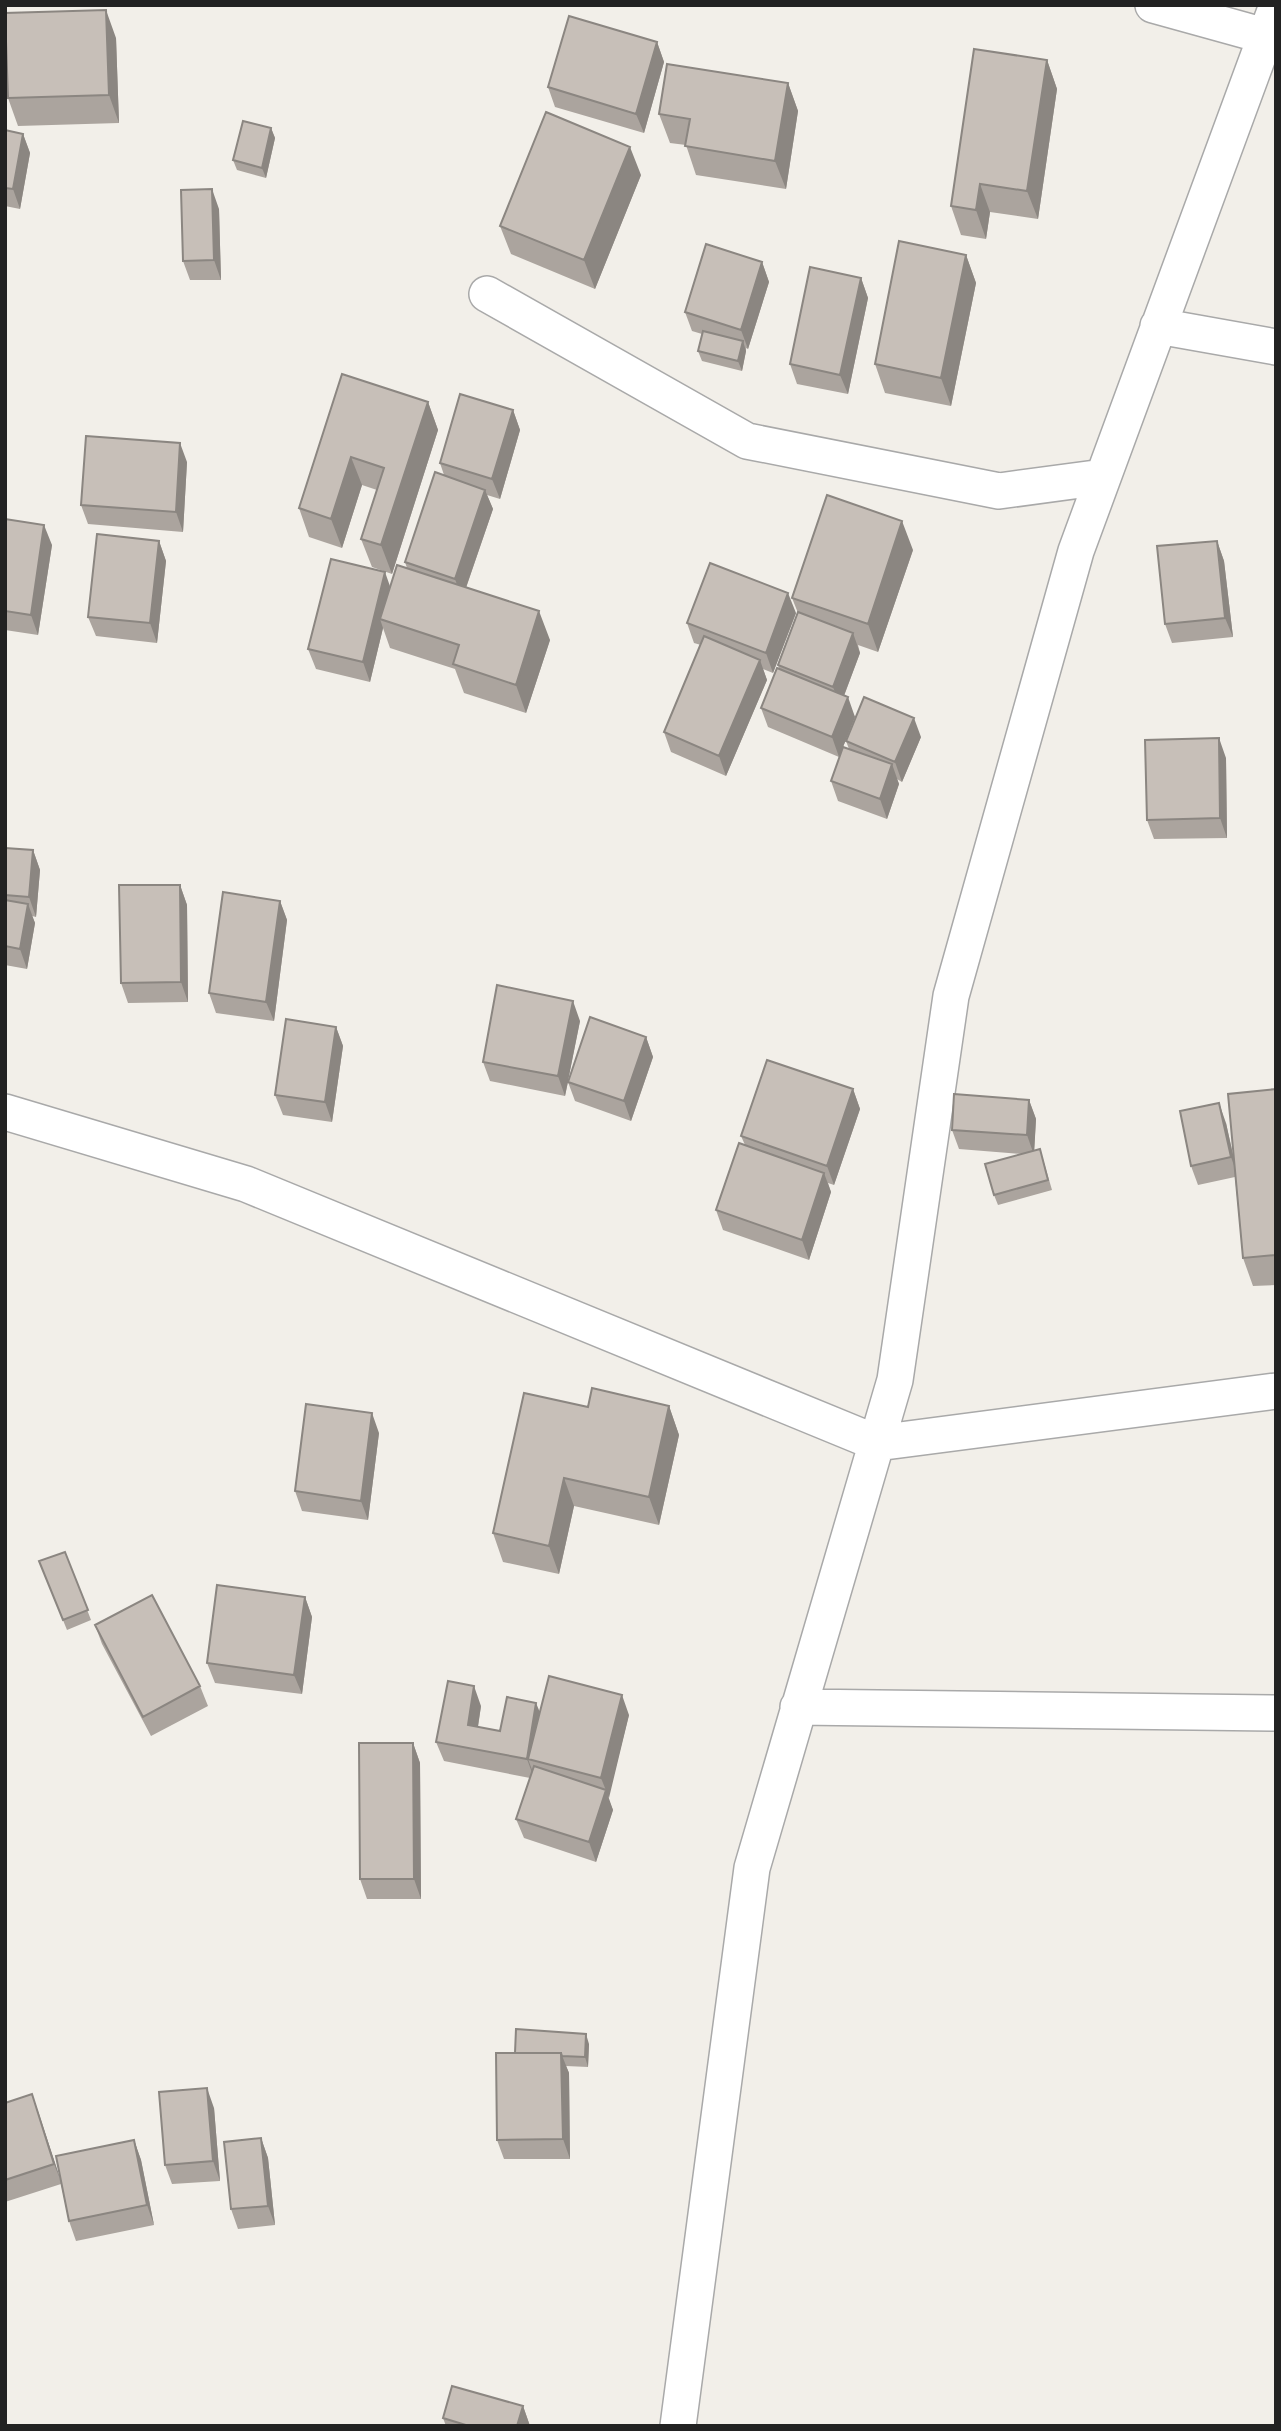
<svg xmlns="http://www.w3.org/2000/svg" width="1281" height="2431" font-family="Overpass,sans-serif">
	<style>
		.lines { fill: none; stroke-linecap: round; stroke-linejoin: round }
		.street-casing { stroke: #a9a9a9; stroke-width: 38 }
		.street { stroke: #fff; stroke-width: 35 }
		.wall { fill: #aba49e }
		.shaded-wall { fill: #8b8681 }
		.building { fill: #c7bfb8; stroke: #8b8681; stroke-width: 2 }
	</style>
	<rect width="100%" height="100%" fill="#f2efe9"/>
	<g class="lines">
		<defs>
			<path id="street" d="M1153 5 1265 36
				M487 294 747 441 999 491 1103 477
				M1158 326 1276 347
				M5 1112 246 1184 877 1443 1276 1391
				M798 1707 1276 1713
				M678 2426 752 1868 895 1380 951 996 1076 551 1276 8"/>
		</defs>
		<use href="#street" class="street-casing"/>
		<use href="#street" class="street"/>
	</g>
	<path class="wall" d="M116 38 119 123 18 126 8 98Z
		M657 42 664 62 644 133 555 107 548 87Z
		M1047 60 1057 89 1038 219 990 212 986 239 961 235 951 206Z
		M788 83 798 111 786 189 696 175 686 145 670 143 659 114Z
		M271 128 275 138 266 178 237 170 233 160Z
		M5 130 23 134 30 153 20 209 5 206Z
		M641 175 595 289 511 254 500 226Z
		M219 209 221 280H190L183 261Z
		M966 255 976 283 951 406 885 393 875 364Z
		M762 262 769 282 748 349 746 348V351L742 371 702 361 698 351 702 334 692 331 685 312Z
		M861 278 868 298 848 394 797 384 790 364Z
		M342 374 428 402 438 430 392 574 372 567 361 539 377 490 362 485 342 548 309 537 299 508Z
		M513 410 520 430 500 499 487 495 493 509 466 588 550 640 526 713 464 693 455 669 390 648 383 628 370 682 316 669 308 649 390 587 407 568 405 562 444 475 440 463Z
		M187 462 183 532 88 524 81 505Z
		M5 519 52 545 38 635 5 630Z
		M159 541 166 561 157 643 96 636 88 617Z
		M1217 541 1224 561 1233 637 1172 643 1165 624Z
		M913 550 878 652 858 645 860 653 844 696 855 717 839 757 768 727 761 708 779 669 778 665 798 613 792 598Z
		M796 613 773 673 763 669 767 680 726 776 671 752 664 732 701 645 694 643 687 623Z
		M921 737 902 782 897 779 899 784 887 819 838 801 831 781 849 749 846 741Z
		M1226 758 1227 838 1154 839 1147 820Z
		M5 848 33 850 40 870 36 917 32 916 35 923 27 969 5 965Z
		M180 885 187 905 188 1002 128 1003 121 983Z
		M280 901 287 920 274 1021 216 1013 209 993Z
		M580 1021 568 1080 646 1037 653 1057 631 1121 575 1101 568 1082 565 1096 490 1081 483 1062Z
		M336 1027 343 1046 332 1122 283 1115 275 1095Z
		M853 1089 860 1109 834 1185 828 1183 831 1192 809 1260 723 1230 716 1210 745 1145 741 1136Z
		M1276 1089V1285L1253 1286 1243 1258 1235 1177 1198 1185 1191 1166 1226 1123 1233 1155Z
		M1029 1100 1036 1119 1034 1151 1043 1159 1052 1190 998 1205 994 1195 1022 1154 959 1149 952 1130Z
		M669 1406 679 1435 659 1525 574 1506 559 1574 503 1562 493 1533 588 1407Z
		M379 1433 368 1520 302 1511 295 1491Z
		M65 1552 91 1620 67 1630 39 1561Z
		M305 1597 312 1617 302 1694 215 1683 207 1663Z
		M95 1625 200 1686 208 1706 151 1736 102 1644Z
		M481 1706 478 1727 500 1731 540 1712 629 1715 608 1798 613 1810 596 1862 524 1838 516 1819 530 1778 444 1761 436 1742Z
		M413 1743 420 1763 421 1899H367L360 1879Z
		M589 2044 588 2067 566 2066 569 2073 570 2159H504L497 2140 515 2053Z
		M32 2094 61 2182 134 2140 141 2160 154 2225 76 2241 69 2221 61 2184 5 2202V2103Z
		M214 2108 220 2181 172 2184 165 2165Z
		M261 2138 268 2158 275 2225 238 2229 231 2209Z
		M523 2406 530 2426H446L443 2418Z"/>
	<path class="shaded-wall" d="M106 10 116 38 119 123 109 95Z
		M657 42 664 62 644 133 636 114Z
		M1047 60 1057 89 1038 219 1027 191Z
		M788 83 798 111 786 189 775 161Z
		M271 128 275 138 266 178 262 168Z
		M23 134 30 153 20 209 13 189Z
		M630 147 641 175 595 289 584 260Z
		M980 184 990 212 986 239 976 210Z
		M212 189 219 209 221 280 214 260Z
		M966 255 976 283 951 406 941 378Z
		M762 262 769 282 748 349 741 330Z
		M861 278 868 298 848 394 840 375Z
		M743 341 746 351 742 371 738 361Z
		M428 402 438 430 392 574 381 545Z
		M513 410 520 430 500 499 492 479Z
		M180 443 187 462 183 532 176 512Z
		M351 457 362 485 342 548 331 519Z
		M485 490 493 509 462 599 455 579Z
		M902 521 913 550 878 652 868 624Z
		M44 525 52 545 38 635 31 615Z
		M159 541 166 561 157 643 150 623Z
		M1217 541 1224 561 1233 637 1225 618Z
		M385 572 392 592 380 619 383 628 370 682 363 662Z
		M788 593 796 613 773 673 766 653Z
		M539 611 550 640 526 713 516 685Z
		M853 633 860 653 840 706 833 687Z
		M760 660 767 680 726 776 719 756Z
		M848 697 855 717 839 757 832 737Z
		M914 718 921 737 902 782 895 762Z
		M1219 738 1226 758 1227 838 1220 818Z
		M892 764 899 784 887 819 880 799Z
		M33 850 40 870 36 917 29 897Z
		M180 885 187 905 188 1002 181 982Z
		M280 901 287 920 274 1021 266 1002Z
		M28 904 35 923 27 969 20 949Z
		M573 1001 580 1021 565 1096 558 1076Z
		M336 1027 343 1046 332 1122 325 1102Z
		M646 1037 653 1057 631 1121 624 1101Z
		M853 1089 860 1109 834 1185 827 1166Z
		M1029 1100 1036 1119 1034 1155 1027 1135Z
		M1219 1103 1226 1123 1238 1177 1231 1157Z
		M824 1173 831 1192 809 1260 802 1240Z
		M669 1406 679 1435 659 1525 649 1497Z
		M372 1413 379 1433 368 1520 361 1501Z
		M564 1478 574 1506 559 1574 549 1546Z
		M305 1597 312 1617 302 1694 294 1675Z
		M474 1686 481 1706 475 1745 468 1725Z
		M622 1695 629 1715 609 1798 601 1778Z
		M536 1703 544 1722 528 1759 534 1775V1778L527 1759Z
		M413 1743 420 1763 421 1899 414 1879Z
		M606 1790 613 1810 596 1862 589 1842Z
		M586 2034 589 2044 588 2067 585 2057Z
		M561 2053 569 2073 570 2159 563 2139Z
		M207 2088 214 2108 220 2181 213 2161Z
		M32 2094 39 2114 62 2184 54 2164Z
		M261 2138 268 2158 275 2225 268 2206Z
		M134 2140 141 2160 154 2225 147 2205Z
		M523 2406 530 2426H517Z"/>
	<path class="building" d="M106 10 109 95 8 98 5 13Z
		M569 16 657 42 636 114 548 87Z
		M974 49 1047 60 1027 191 980 184 976 210 951 206Z
		M667 64 788 83 775 161 685 146 690 119 659 114Z
		M546 112 630 147 584 260 500 226Z
		M243 121 271 128 262 168 233 160Z
		M5 130 23 134 13 189 5 188Z
		M212 189 214 260 183 261 181 190Z
		M899 241 966 255 941 378 875 364Z
		M706 244 762 262 741 330 685 312Z
		M810 267 861 278 840 375 790 364Z
		M703 331 743 341 738 361 698 351Z
		M342 374 428 402 381 545 361 539 384 468 351 457 331 519 299 508Z
		M460 394 513 410 492 479 440 463Z
		M86 436 180 443 176 512 81 505Z
		M435 472 485 490 455 579 405 562Z
		M827 495 902 521 868 624 792 598Z
		M5 519 44 525 31 615 5 611Z
		M97 534 159 541 150 623 88 617Z
		M1217 541 1225 618 1165 624 1157 546Z
		M331 559 385 572 363 662 308 649Z
		M710 563 788 593 766 653 687 623Z
		M397 565 539 611 516 685 453 664 459 645 380 619Z
		M798 612 853 633 833 687 778 665Z
		M704 636 760 660 719 756 664 732Z
		M777 668 848 697 832 737 761 708Z
		M864 697 914 718 895 762 846 741Z
		M1219 738 1220 818 1147 820 1145 740Z
		M843 747 892 764 880 799 831 781Z
		M5 848 33 850 29 897 5 895Z
		M119 885H180L181 982 121 983Z
		M223 892 280 901 266 1002 209 993Z
		M5 900 28 904 20 949 5 946Z
		M497 985 573 1001 558 1076 483 1062Z
		M590 1017 646 1037 624 1101 568 1082Z
		M286 1019 336 1027 325 1102 275 1095Z
		M767 1060 853 1089 827 1166 741 1136Z
		M1276 1089V1255L1243 1258 1228 1094Z
		M954 1094 1029 1100 1027 1135 952 1130Z
		M1219 1103 1231 1157 1191 1166 1180 1111Z
		M739 1143 824 1173 802 1240 716 1210Z
		M1040 1149 1048 1180 994 1195 985 1164Z
		M592 1388 669 1406 649 1497 564 1478 549 1546 493 1533 524 1393 588 1407Z
		M306 1404 372 1413 361 1501 295 1491Z
		M65 1552 88 1610 63 1620 39 1561Z
		M217 1585 305 1597 294 1675 207 1663Z
		M152 1595 200 1686 143 1717 95 1625Z
		M549 1676 622 1695 601 1778 528 1759Z
		M448 1681 474 1686 468 1725 500 1731 507 1697 536 1703 527 1759 436 1742Z
		M359 1743H413L414 1879H360Z
		M534 1766 606 1790 589 1842 516 1819Z
		M516 2029 586 2034 585 2057 562 2056 561 2053H515Z
		M496 2053H561L563 2139 497 2140Z
		M207 2088 213 2161 165 2165 159 2092Z
		M32 2094 54 2164 5 2180V2103Z
		M261 2138 268 2206 231 2209 224 2142Z
		M134 2140 147 2205 69 2221 56 2156Z
		M452 2386 523 2406 517 2426H469L443 2418Z"/>
	<rect width="1281" height="2431" fill="none" stroke="#222222" stroke-width="14"/>
</svg>
